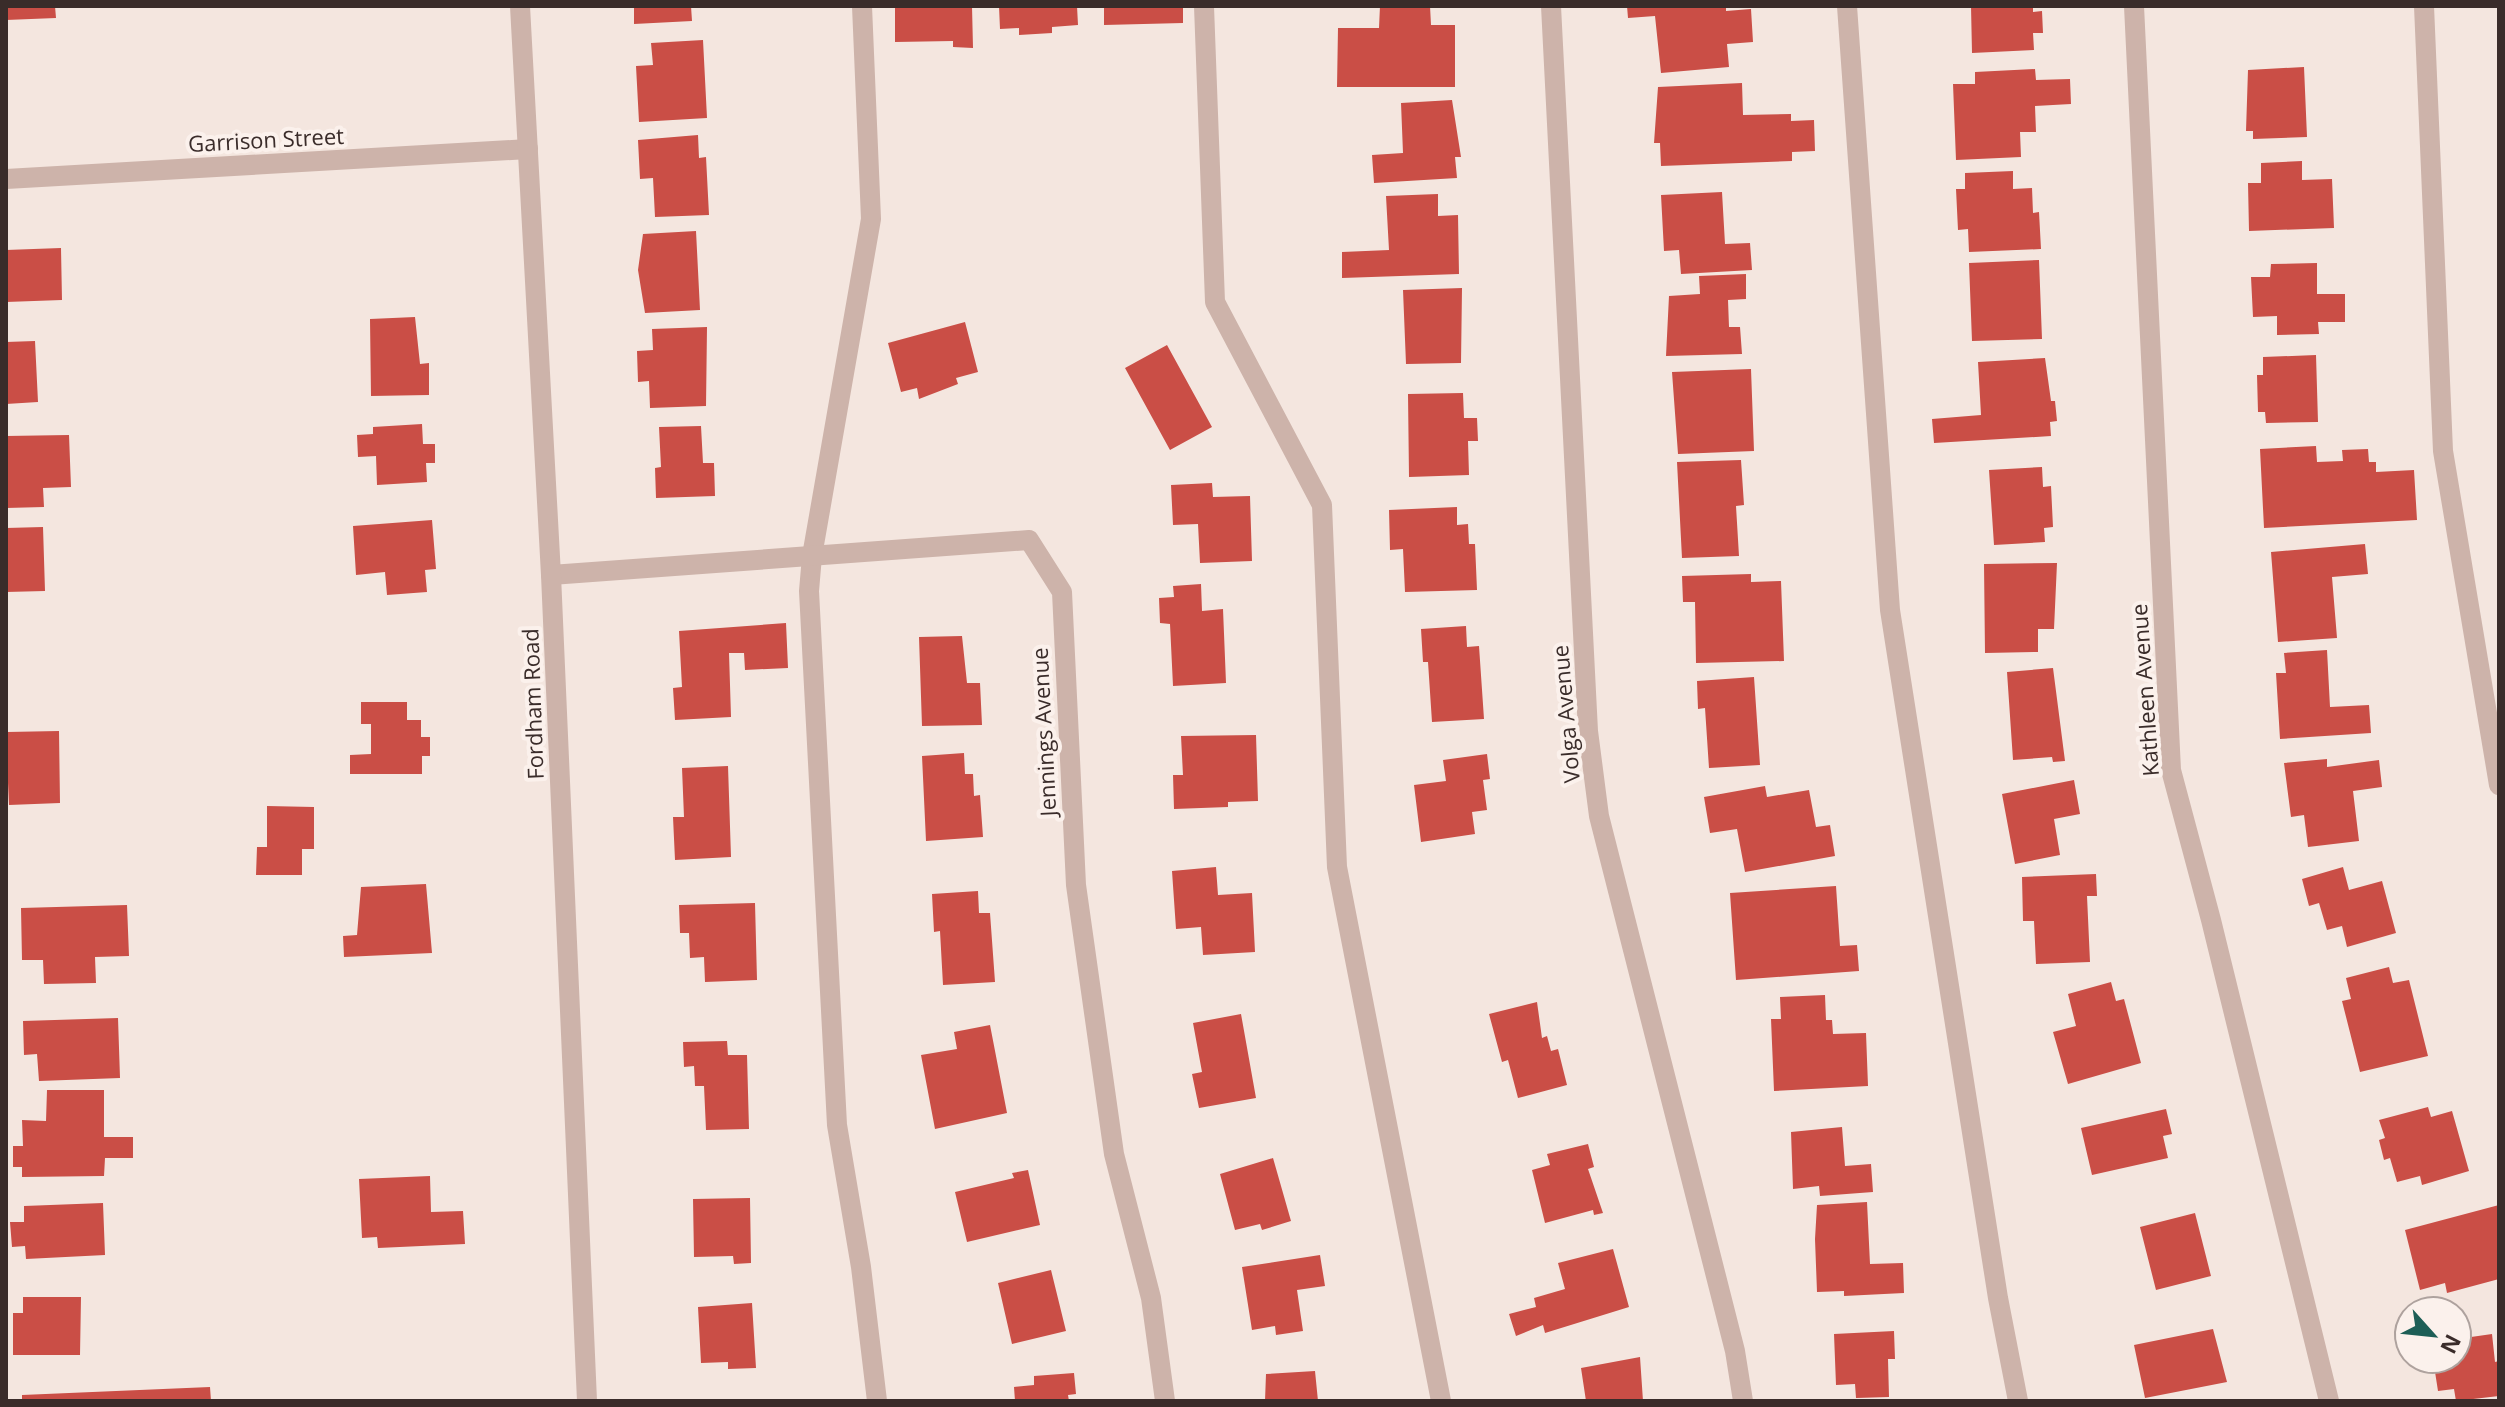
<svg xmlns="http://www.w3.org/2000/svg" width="2505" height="1407" font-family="'Open Sans',sans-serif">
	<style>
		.building { fill: #ca4e46 }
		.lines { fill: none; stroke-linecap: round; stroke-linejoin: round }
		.service { stroke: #cdb3aa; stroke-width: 20 }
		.minor { stroke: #cdb3aa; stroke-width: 20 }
		.tertiary { stroke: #cdb3aa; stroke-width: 20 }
		.labels { text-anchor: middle; stroke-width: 8; stroke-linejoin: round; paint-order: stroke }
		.street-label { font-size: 22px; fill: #3a2c2a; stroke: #fbf1ec }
	</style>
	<rect width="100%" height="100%" fill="#f4e6df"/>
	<path class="building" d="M6 6H55L56 18 6 20Z
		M634 6H691L692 21 634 24Z
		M895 6H972L973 48 953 47V41L895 42Z
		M999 6H1077L1078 25 1052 27V33L1019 35V28L1000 29Z
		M1104 6H1183V23L1104 25Z
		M1380 6H1430L1431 25H1455V87H1337L1338 28H1379Z
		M1627 6H1726V11L1751 9 1753 42 1727 44 1729 67 1661 73 1655 16 1628 18Z
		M1971 6H2033V12L2042 11 2043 33H2033L2034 50 1972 53Z
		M703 40 707 118 639 122 636 66 653 65 651 43Z
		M2304 67 2307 137 2253 139V131H2246L2248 70Z
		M2035 69 2036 80 2070 79 2071 104 2035 106 2036 132H2020L2021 157 1956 160 1953 84H1975V72Z
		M1742 83 1743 115 1791 114V121L1814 120 1815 151 1792 152V161L1661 166 1660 143H1654L1658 87Z
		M1452 100 1461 157H1455L1457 178 1374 183 1372 155 1403 153 1401 103Z
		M698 135 699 158 706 157 709 215 655 217 653 178 640 179 638 140Z
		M2302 161V180L2332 179 2334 228 2249 231 2248 183H2261V163Z
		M2013 171V189L2032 188 2033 213 2039 212 2041 249 1969 252 1968 229 1958 230 1956 189H1965V173Z
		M1722 192 1725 244 1750 243 1752 270 1681 274 1679 250 1664 251 1661 195Z
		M1438 194V216L1458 215 1459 274 1342 278V252L1389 250 1386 196Z
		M696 231 700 310 645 313 638 270 643 234Z
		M61 248 62 300 6 302V250Z
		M2039 260 2042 339 1972 341 1969 263Z
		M2317 263V294H2345V322H2318L2319 334 2277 335V316L2253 317 2251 277H2270L2271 264Z
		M1746 274V299L1728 300 1729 327H1740L1742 354 1666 356 1669 296 1700 294 1699 276Z
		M1462 288 1461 363 1406 364 1403 290Z
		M415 317 420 364 429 363V395L371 396 370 319Z
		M965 322 978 372 956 378 958 384 919 399 917 388 901 392 888 343Z
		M707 327 706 406 650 408 649 381 638 382 637 351 653 350 652 329Z
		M35 341 38 402 6 404V342Z
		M1167 345 1212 427 1170 450 1125 368Z
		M2316 355 2318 422 2266 423 2265 412H2258L2257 375H2263V357Z
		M2045 358 2051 401H2055L2057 421 2050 422 2051 436 1934 443 1932 419 1981 415 1978 362Z
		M1751 369 1754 451 1678 454 1672 372Z
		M1463 393 1464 418H1477L1478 441H1468L1469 475 1409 477 1408 394Z
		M422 424 423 444H435V463H426L427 482 377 485 376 456 358 457 357 435 373 434V427Z
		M701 426 703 463H714L715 496 656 498 655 468 661 467 659 427Z
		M69 435 71 487 43 488 44 507 6 508V436Z
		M2316 446 2317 462 2343 461 2342 450 2368 449 2369 462H2376V472L2414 470 2417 520 2264 528 2260 449Z
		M1741 460 1744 505 1736 506 1739 556 1682 558 1677 462Z
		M2042 467 2043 487 2051 486 2053 527 2044 528 2045 542 1994 545 1989 470Z
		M1212 483 1213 497 1250 496 1252 561 1200 563 1198 524 1173 525 1171 485Z
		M1457 507V525L1468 524 1469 544H1475L1477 590 1405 592 1403 549 1390 550 1389 510Z
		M432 520 436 569 425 570 427 592 387 595 385 572 356 575 353 526Z
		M43 527 45 591 6 592V528Z
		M2365 544 2368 574 2332 577 2337 638 2278 642 2271 552Z
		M2057 563 2054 629H2038V652L1985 653 1984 564Z
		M1751 574V582L1781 581 1784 661 1696 663 1695 602H1683L1682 576Z
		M1201 584 1202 611 1223 609 1226 683 1173 686 1170 624 1160 623 1159 598 1174 597 1173 586Z
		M786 623 788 668 745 670 744 653H729L731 717 675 720 673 688 682 687 679 631Z
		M1466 626 1467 647 1479 646 1484 719 1432 722 1428 662H1423L1421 629Z
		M962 636 967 683H980L982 725 922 726 919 637Z
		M2327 650 2330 707 2369 705 2371 733 2280 739 2276 673H2286L2284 653Z
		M2053 668 2065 761 2053 762 2052 757 2013 760 2007 672Z
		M1754 677 1760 765 1709 768 1705 708 1698 709 1697 681Z
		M361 702H407V720H421V737H430V756H422V774H350V755L371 754V724H361Z
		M59 731 60 803 9 805 8 783H6L7 732Z
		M1256 735 1258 801 1228 802V807L1174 809 1173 775H1183L1181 736Z
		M964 753 965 774H973L974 796 980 795 983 837 926 841 922 756Z
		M1487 754 1490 779 1483 780 1487 810 1472 812 1475 834 1421 842 1414 785 1446 781 1443 760Z
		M2327 759V767L2379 760 2382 787 2353 791 2359 841 2308 847 2304 815 2291 817 2284 763Z
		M728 766 731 857 675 860 673 817H684L682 768Z
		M2074 780 2080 814 2054 819 2060 855 2015 864 2002 794Z
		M1765 786 1767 797 1809 790 1816 827 1830 825 1835 856 1745 872 1737 829 1710 833 1704 797Z
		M267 806 314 807V849H302V875H256L257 847H267Z
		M1216 867 1218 895 1252 893 1255 952 1203 955 1201 927 1176 929 1172 871Z
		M2343 867 2349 890 2382 881 2396 933 2347 947 2342 926 2327 930 2319 903 2309 906 2302 879Z
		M2096 874 2097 896H2087L2090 962 2036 964 2034 921H2023L2022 877Z
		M426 884 432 953 344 957 343 936 357 935 361 887Z
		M1836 886 1840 946 1857 945 1859 971 1736 980 1730 893Z
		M978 891 979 913H990L995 982 943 985 940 931 934 932 932 894Z
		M755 903 757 980 705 982 704 957 690 958 689 933H680L679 905Z
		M127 905 129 956 95 957 96 983 44 984 43 960H22L21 908Z
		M2389 967 2393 983 2409 980 2428 1056 2360 1072 2342 1001 2351 999 2346 978Z
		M2111 982 2116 1001 2124 999 2141 1063 2068 1084 2053 1032 2076 1026 2068 994Z
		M1825 995 1826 1020H1832L1833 1034 1866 1033 1868 1086 1774 1091 1771 1019H1781L1780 997Z
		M1537 1002 1542 1038 1547 1036 1551 1051 1558 1049 1567 1085 1518 1098 1508 1060 1502 1062 1489 1014Z
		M1241 1014 1256 1098 1199 1108 1192 1074 1202 1072 1193 1023Z
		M118 1018 120 1078 39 1081 37 1054 24 1055 23 1021Z
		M990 1025 1007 1113 935 1129 921 1055 957 1049 954 1032Z
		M727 1041 728 1055H747L749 1129 706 1130 704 1086H695L694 1066 684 1067 683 1042Z
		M47 1090H104V1137H133V1158H105L104 1176 22 1177V1167H13V1146H23L22 1120 46 1121Z
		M2428 1107 2431 1117 2452 1111 2469 1171 2422 1185 2420 1176 2397 1182 2390 1158 2384 1160 2379 1140 2385 1138 2379 1120Z
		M2166 1109 2172 1134 2163 1136 2168 1158 2092 1175 2081 1128Z
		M1842 1127 1845 1166 1871 1164 1873 1192 1820 1196 1819 1186 1793 1189 1791 1132Z
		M1588 1144 1594 1167 1588 1169 1603 1213 1594 1215 1593 1210 1545 1223 1532 1170 1550 1165 1547 1154Z
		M1273 1158 1291 1221 1262 1230 1260 1224 1235 1230 1220 1174Z
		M1028 1170 1040 1225 967 1242 955 1192 1014 1178 1012 1173Z
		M430 1176 431 1212 463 1211 465 1244 378 1248 377 1237 362 1238 359 1179Z
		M750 1198 751 1263 734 1264 733 1256 694 1257 693 1199Z
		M1867 1202 1870 1264 1903 1263 1904 1293 1844 1296V1291L1817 1292 1815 1239 1817 1205Z
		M103 1203 105 1255 26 1259 25 1246 12 1247 10 1222H24V1206Z
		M2499 1205V1279L2447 1293 2445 1283 2420 1290 2405 1230Z
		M2195 1213 2211 1276 2156 1290 2140 1227Z
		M1613 1249 1629 1307 1545 1333 1543 1325 1516 1336 1509 1314 1536 1307 1534 1298 1565 1289 1558 1263Z
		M1320 1255 1325 1286 1297 1290 1303 1331 1276 1335 1275 1326 1252 1330 1242 1267Z
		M1051 1270 1066 1331 1012 1344 998 1283Z
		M23 1297H81L80 1355H13V1313H23Z
		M752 1303 756 1368 728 1369V1362L701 1363 698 1307Z
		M2213 1329 2227 1382 2145 1398 2134 1345Z
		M1894 1331 1895 1359H1888L1889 1397 1856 1398 1855 1384 1836 1385 1834 1334Z
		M2492 1334 2495 1362 2499 1361V1396L2456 1401 2454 1389 2438 1391 2433 1359H2457V1339Z
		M1640 1357 1643 1401H1586L1581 1368Z
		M1315 1371 1318 1401H1265L1266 1374Z
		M1074 1373 1076 1394 1068 1395 1069 1401H1015L1014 1387 1034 1385V1376Z
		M210 1387 211 1401H22V1395Z"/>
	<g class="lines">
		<path class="service" d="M862 6 871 219 812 556 809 591 837 1125 861 1267 877 1401
			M1204 6 1215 302 1322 505 1337 867 1441 1401
			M1847 6 1890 610 1998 1298 2018 1401
			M2424 6 2443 451 2499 785"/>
		<path class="minor" d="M1551 6 1588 731 1599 816 1735 1351 1743 1401
			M2134 6 2171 770 2211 920 2329 1401
			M6 179 528 149
			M551 575 1029 540 1062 592 1076 885 1114 1154 1151 1298 1165 1401"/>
		<path class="tertiary" d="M520 6 551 575 587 1401"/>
	</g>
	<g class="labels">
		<g class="street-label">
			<text transform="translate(266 140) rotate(-3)" y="8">Garrison Street</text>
			<text transform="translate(2145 690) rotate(-94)" y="8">Kathleen Avenue</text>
			<text transform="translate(533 704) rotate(-92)" y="8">Fordham Road</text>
			<text transform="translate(1566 714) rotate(-95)" y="8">Volga Avenue</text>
			<text transform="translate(1044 732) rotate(-93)" y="8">Jennings Avenue</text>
		</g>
	</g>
	<rect width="2505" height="1407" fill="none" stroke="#3a2c2a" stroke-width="16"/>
	<g transform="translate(2433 1335) rotate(117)"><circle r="38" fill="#fbf1ec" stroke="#aea29e" stroke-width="2"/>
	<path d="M0-6L14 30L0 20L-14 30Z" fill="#1d5e56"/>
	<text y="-12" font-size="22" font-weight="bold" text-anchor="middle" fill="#3a2c2a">N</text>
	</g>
</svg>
